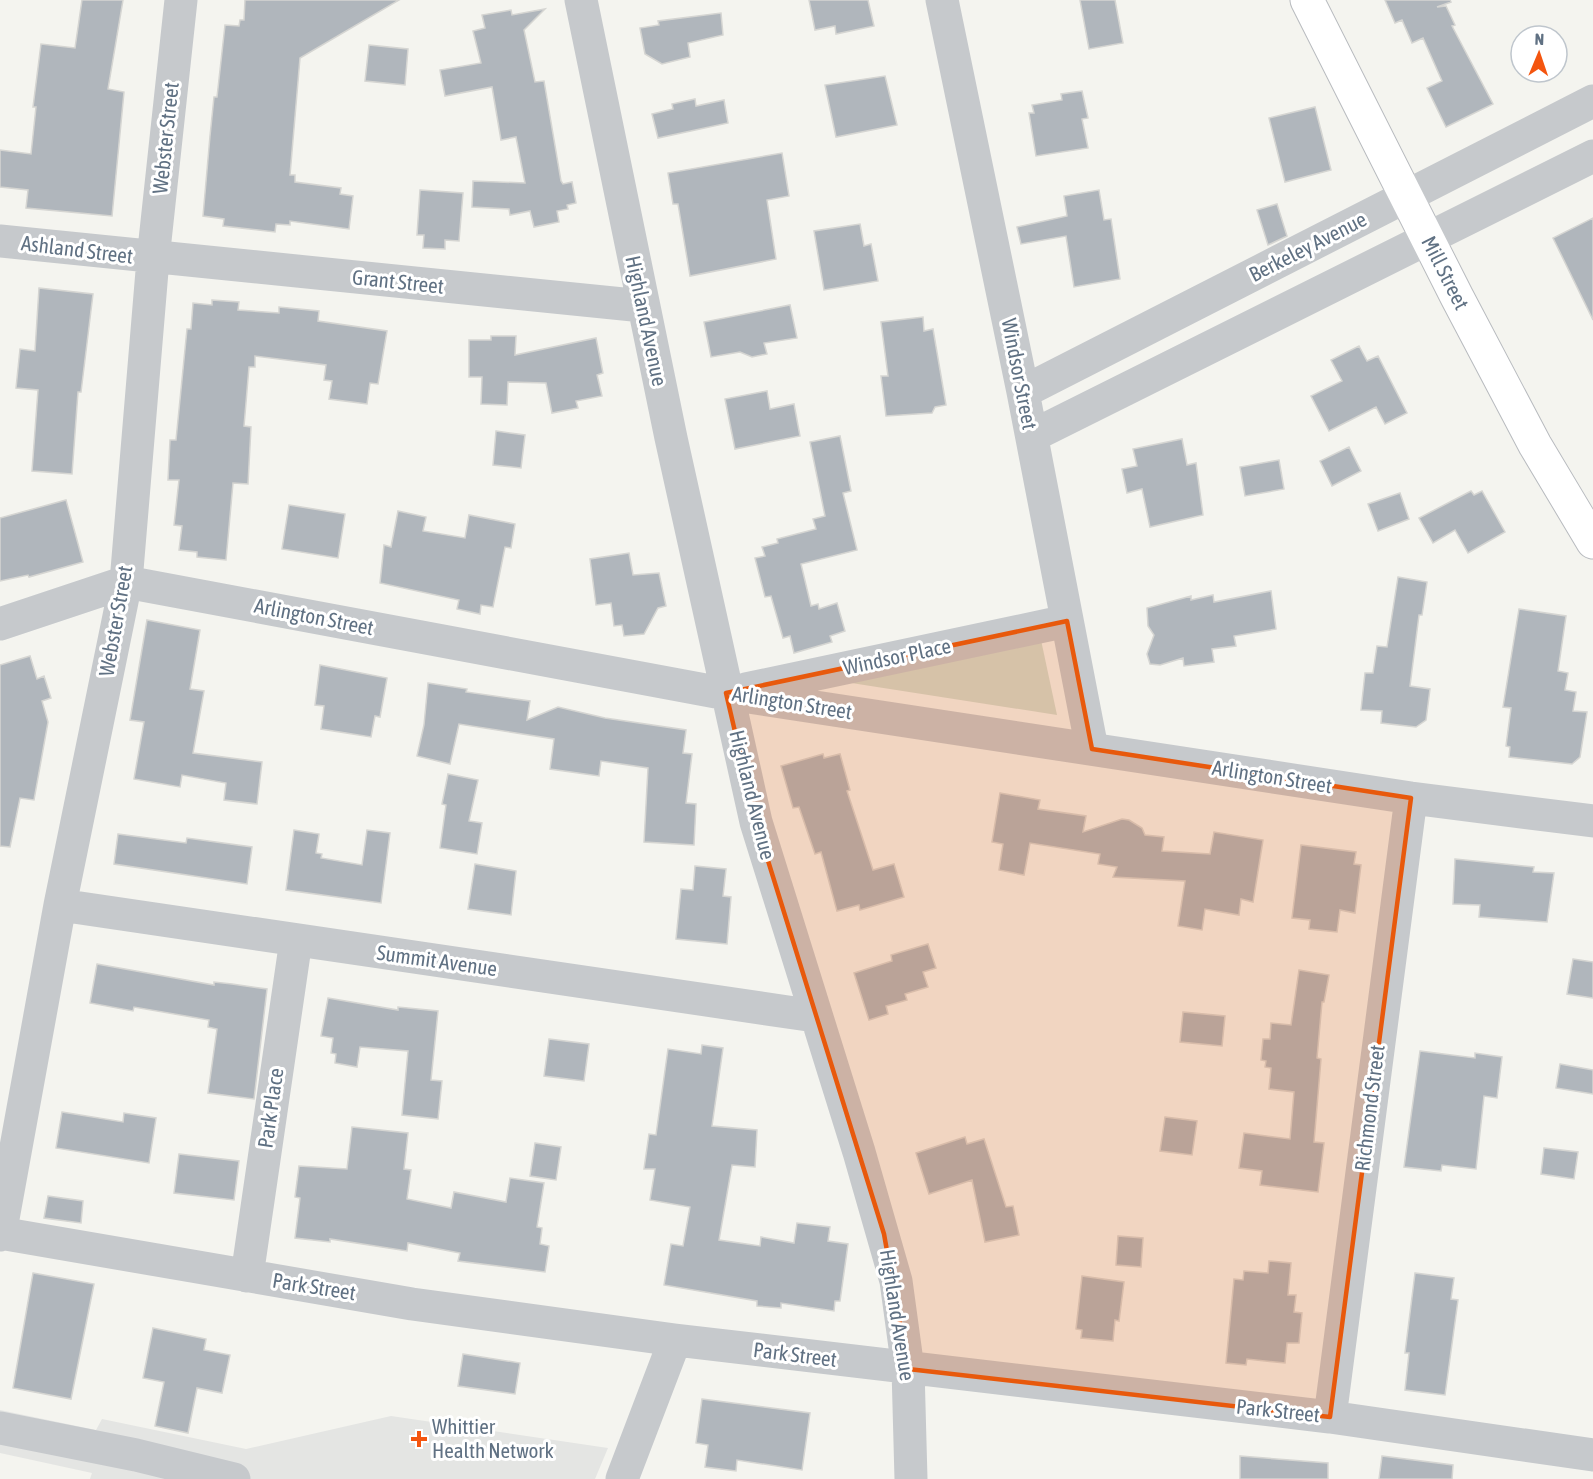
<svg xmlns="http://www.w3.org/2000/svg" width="1593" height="1479" font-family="'Asap Condensed',sans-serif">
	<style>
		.built { fill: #e4e5e3 }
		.green { fill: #d3dcd0 }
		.building { fill: #b0b6bc; stroke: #d5d5d2; stroke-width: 1.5 }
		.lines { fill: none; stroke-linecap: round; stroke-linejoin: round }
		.major-casing { stroke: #b8bbbf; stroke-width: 35 }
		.minor { stroke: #c6c9cc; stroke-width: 33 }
		.major { stroke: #fff; stroke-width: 33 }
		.marked { fill: #e8590c; fill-opacity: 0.2; stroke: #e8590c; stroke-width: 4.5; stroke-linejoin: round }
		.poi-dot { fill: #f4550f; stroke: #fff; stroke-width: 2 }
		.labels { text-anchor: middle; stroke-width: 6; stroke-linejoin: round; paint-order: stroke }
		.street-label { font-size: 21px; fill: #607183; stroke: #fff }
		.poi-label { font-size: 21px; fill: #607183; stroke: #fff; text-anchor: start }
	</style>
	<rect width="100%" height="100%" fill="#f4f4ef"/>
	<path class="built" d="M0 1410 96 1430 102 1419 246 1449 391 1416 608 1448 595 1479H90L92 1473 0 1453Z"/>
	<path class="green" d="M1041 640 1057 715 845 682Z"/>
	<path class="building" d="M82 0H123L108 89 124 92 112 216 26 208 28 190 0 187V150L31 154 36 107H33L41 44 75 48Z
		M245 0H399L300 58 290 175H295V182L341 188 340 194 353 196 349 229 290 221V225L276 224 275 232 223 226 224 219 203 216 210 136 214 97H217L225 25 239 26 240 20H244Z
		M809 0H868L874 26 836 34 835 26 815 30Z
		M1080 0H1115L1123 43 1089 49Z
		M1385 0H1450L1451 2 1437 7 1446 6 1455 25 1452 26 1493 104 1446 127 1427 88 1442 81 1423 38 1412 43 1402 20 1395 23Z
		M545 9 524 30 535 82 544 81 561 181 563 184 572 182 576 203 567 205 568 209 557 211 559 222 534 227 530 211 510 215 509 209 472 207 473 181 525 183 516 137 501 140 492 87 445 96 440 70 481 63 473 31 485 28 482 15 511 10 512 15Z
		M721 13 723 35 688 43 690 57 662 64 645 54 640 28 659 25 658 21Z
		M369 45 408 49 405 85 365 81Z
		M885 76 897 125 836 137 825 85Z
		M1082 91 1088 118 1082 119 1088 148 1036 156 1029 113H1034L1032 105 1062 100 1061 94Z
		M695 99 696 106 724 100 728 123 658 138 652 114 673 109 672 104Z
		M1315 107 1331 170 1285 182 1269 118Z
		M782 153 789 196 767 200 776 259 690 276 678 204H673L668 173Z
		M420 190 463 193 459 241 445 240V249L423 248 424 235H417Z
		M1099 190 1104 220 1111 219 1120 279 1074 287 1066 236 1021 244 1017 227 1067 216 1064 196Z
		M1277 204 1287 236 1268 245 1257 210Z
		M1593 218V320L1553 238Z
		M860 224 864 246 871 244 878 281 824 290 814 231Z
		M39 288 93 294 81 392H78L72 474 32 471 38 390 16 388 20 349 35 351Z
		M212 300 239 302 238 310 279 313V307L319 311 318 321 387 331 378 384 370 383 367 404 329 399 332 381 324 380 326 365 255 356V367H249L244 426 251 427 248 484 233 483 226 560 197 557V552L179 550 182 526 174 525 179 480H168L170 440H176L187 329H191L193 303 212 305Z
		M790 305 797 338 764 343 767 354 752 357 740 352 711 357 704 322Z
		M923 317 924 331 933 329 946 405 935 407 932 413 886 416 881 376H888L881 322Z
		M491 336H516L515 355 596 338 603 373 597 375 602 396 576 401 578 408 552 413 546 383 508 382 507 405 481 404 482 377H469V340H491Z
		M1359 346 1367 361 1378 356 1407 413 1385 424 1376 407 1329 431 1311 396 1342 381 1331 360Z
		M767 391 770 409 794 404 800 436 735 449 725 399Z
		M496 431 525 435 521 468 493 465Z
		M840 436 851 491 843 493 857 550 801 564 811 606 818 604 819 609 837 603 845 631 830 636 832 642 794 653 790 636 783 638 771 596 765 597 755 558 765 556 762 547 778 543 777 539 816 529 813 519 825 516 810 442Z
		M1182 439 1187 465 1196 463 1203 515 1150 527 1142 489 1127 493 1122 469 1137 466 1133 449Z
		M1349 447 1361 471 1332 486 1320 461Z
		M1279 460 1284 489 1245 496 1240 467Z
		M1471 491 1474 495 1482 491 1505 532 1468 553 1455 530 1433 543 1419 518Z
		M1400 493 1409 519 1378 531 1368 504Z
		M66 500 83 562 29 577 28 575 0 581V518Z
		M289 505 345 514 338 558 282 549Z
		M398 511 426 517 423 531 465 538 469 515 515 524 511 548 505 547 493 607 481 605 480 614 457 609 459 600 380 583 384 545 391 547Z
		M629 553 633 575 659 573 666 606 658 608 644 634 624 636 622 625 614 626 611 603 596 605 590 559Z
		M1398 577 1427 582 1422 615H1419L1410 686 1430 689 1426 720 1416 727 1381 723 1382 711 1361 710 1365 673H1373L1377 646 1387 647Z
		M1271 591 1276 629 1234 636 1236 646 1212 649 1214 662 1184 666 1183 658 1160 665 1150 664 1147 654 1154 635 1148 626 1147 608 1191 596V600L1213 595 1214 602Z
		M1519 609 1566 616 1558 671 1568 673 1565 690 1576 692 1573 711 1587 712 1580 757 1572 764 1509 757 1510 747 1506 746 1511 708 1503 707Z
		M147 620 200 630 190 689 204 691 193 753 262 762 257 804 224 800 226 783 182 775 180 787 134 779 144 722 130 720Z
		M30 656 37 679 44 676 51 698 42 701 48 722 34 800 20 798 10 847 0 846V665Z
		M320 665 387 678 380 717 375 716 371 737 321 729 324 706 315 705Z
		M428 683 467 689 466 692 530 701 527 720 558 707 605 718 686 730 683 753 692 754 686 803 696 804 694 845 644 842 648 768 601 761 599 776 550 769 554 739 459 724 450 764 417 756 424 725Z
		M823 754 824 758 840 754 850 790 847 791 873 870 894 864 904 897 860 910 859 905 837 911 821 852 815 854 799 807 793 808 781 766Z
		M448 774 478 780 469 821 482 823 477 854 440 848 446 805 442 804Z
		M1000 793 1040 800 1038 809 1086 816 1083 832 1122 819 1129 820 1142 828 1145 835 1164 837 1162 851 1210 854 1214 832 1263 840 1253 902 1241 899 1239 915 1205 909 1202 930 1178 926 1185 881 1113 877 1117 867 1098 864 1100 854 1030 843 1024 875 999 870 1003 844 992 842Z
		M294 830 319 834 316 853 322 854 321 858 362 865 367 830 390 833 381 903 286 890Z
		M118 834 186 843 187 838 252 847 247 884 114 864Z
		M1301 845 1356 852 1354 864 1361 865 1355 913 1340 910 1337 932 1309 929 1310 920 1292 918Z
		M1455 859 1534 867 1533 872 1554 873 1547 922 1479 917 1480 905 1453 904Z
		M475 864 516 871 511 915 468 909Z
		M695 866 726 869 723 896 731 897 727 944 676 939 681 889 693 890Z
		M928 944 936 968 923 972 928 987 905 994 907 1000 886 1006 888 1014 869 1020 854 973 892 961 891 955Z
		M1573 959 1593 962V998L1567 994Z
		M97 964 214 985V982L232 984 267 989 254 1099 208 1093 217 1029 208 1027 209 1020 134 1007 133 1011 90 1003Z
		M1299 970 1329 975 1324 1002H1322L1317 1058 1321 1059 1314 1142 1324 1143 1318 1192 1260 1185 1262 1171 1239 1168 1244 1133 1290 1139 1294 1092 1269 1089 1271 1068 1265 1067 1266 1061 1261 1060 1263 1039H1270L1271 1023 1291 1025Z
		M328 998 398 1010V1007L438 1011 431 1080 442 1081 438 1119 402 1115 408 1051 360 1047 357 1067 335 1063 336 1054 331 1053 333 1038 321 1036Z
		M1183 1012 1225 1016 1222 1046 1180 1042Z
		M549 1039 589 1044 584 1081 544 1076Z
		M702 1045 723 1048 712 1126 757 1130 755 1167 732 1165 719 1240 760 1246 761 1237 794 1243 797 1223 830 1227 828 1241 848 1244 840 1301H835L834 1311 781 1303V1308L757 1306V1301L664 1285 671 1244 683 1246 690 1207 650 1200 655 1169H644L649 1134 656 1135 668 1049 701 1054Z
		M1420 1051 1475 1058V1053L1502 1057 1497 1098 1484 1096 1476 1169 1442 1165 1441 1171 1404 1167Z
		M1560 1064 1593 1070V1094L1556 1088Z
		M62 1112 123 1122 124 1113 156 1118 149 1163 56 1148Z
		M1165 1117 1197 1121 1192 1155 1160 1151Z
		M352 1127 408 1133 404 1169 411 1170 407 1199 451 1208 454 1192 506 1202 510 1178 544 1183 537 1227 542 1228 540 1244 549 1246 545 1272 458 1261 460 1253 408 1243 407 1251 330 1239V1242L295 1238 300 1198 295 1197 299 1166 347 1169Z
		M965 1137 967 1144 984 1139 1006 1207 1013 1206 1019 1235 985 1242 972 1180 929 1194 916 1153Z
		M535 1143 561 1147 556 1180 530 1176Z
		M1544 1148 1578 1152 1574 1179 1541 1174Z
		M179 1154 239 1161 234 1200 174 1193Z
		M48 1196 83 1201 81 1223 44 1218Z
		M1118 1236 1143 1238 1141 1267 1116 1265Z
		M1269 1261 1291 1263 1288 1295H1296L1294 1312 1302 1313 1299 1343H1287L1285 1363 1247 1359 1246 1365 1226 1363 1234 1279 1243 1280 1244 1271 1268 1273Z
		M33 1273 94 1284 71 1399 13 1388Z
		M1415 1273 1454 1278 1451 1299 1458 1300 1445 1395 1405 1390 1409 1353H1405Z
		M1082 1276 1124 1282 1119 1321 1115 1320 1113 1341 1081 1338 1082 1330 1076 1329Z
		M153 1328 206 1339 204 1350 230 1355 222 1393 197 1388 188 1433 155 1426 164 1382 143 1378Z
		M463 1354 520 1363 515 1394 458 1386Z
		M702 1399 810 1413 802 1470 737 1460 736 1471 705 1467 708 1445 696 1443Z
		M1240 1456 1328 1463V1479H1240Z
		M1382 1456 1453 1465 1452 1479H1379Z"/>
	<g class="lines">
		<defs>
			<path id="major" d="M1307 0 1457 297 1535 445 1593 542"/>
		</defs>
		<use href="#major" class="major-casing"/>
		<path class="minor" d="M581 0 671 438 756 822 859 1152 896 1281 908 1369 911 1479
			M942 0 1023 392 1092 749
			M0 241 643 306
			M1023 392 1593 101
			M1032 436 1593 156
			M0 624 126 582 716 692 1411 798 1593 821
			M746 689 1067 621
			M60 905 815 1016
			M0 1233 412 1304 675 1340 1330 1417 1593 1455
			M0 1235 60 905 126 582 153 259 181 0
			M247 1276 296 940
			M1330 1417 1411 798
			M0 1428 136 1455 234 1479
			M622 1479 675 1340"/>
		<use href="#major" class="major"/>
	</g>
	<path class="marked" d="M1067 621 1092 749 1411 798 1330 1417 908 1369 884 1234 756 822 726 693Z"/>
	<path class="poi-dot" d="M416 1430h6v6h6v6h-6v6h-6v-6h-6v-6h6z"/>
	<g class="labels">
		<g class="street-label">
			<text transform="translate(166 138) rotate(-84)" y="7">Webster Street</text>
			<text transform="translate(1308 247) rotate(-27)" y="7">Berkeley Avenue</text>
			<text transform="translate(77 250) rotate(7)" y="7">Ashland Street</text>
			<text transform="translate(1445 273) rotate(63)" y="7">Mill Street</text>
			<text transform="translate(398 282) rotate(6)" y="7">Grant Street</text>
			<text transform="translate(646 321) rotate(78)" y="7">Highland Avenue</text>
			<text transform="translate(1019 374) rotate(79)" y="7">Windsor Street</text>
			<text transform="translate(314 617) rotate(11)" y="7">Arlington Street</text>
			<text transform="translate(116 621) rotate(-80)" y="7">Webster Street</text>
			<text transform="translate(897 657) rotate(-12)" y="7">Windsor Place</text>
			<text transform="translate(792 703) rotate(9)" y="7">Arlington Street</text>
			<text transform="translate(1272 777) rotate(9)" y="7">Arlington Street</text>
			<text transform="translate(752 795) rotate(76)" y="7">Highland Avenue</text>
			<text transform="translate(437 961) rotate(8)" y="7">Summit Avenue</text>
			<text transform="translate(271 1108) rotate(-82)" y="7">Park Place</text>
			<text transform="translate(1370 1108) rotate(-83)" y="7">Richmond Street</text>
			<text transform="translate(314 1287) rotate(9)" y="7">Park Street</text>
			<text transform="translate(897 1315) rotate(81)" y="7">Highland Avenue</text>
			<text transform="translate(795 1355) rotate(7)" y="7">Park Street</text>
			<text transform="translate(1278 1411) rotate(6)" y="7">Park Street</text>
		</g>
		<g class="poi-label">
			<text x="432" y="1434">Whittier<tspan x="432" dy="24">Health Network</tspan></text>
		</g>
	</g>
	<g transform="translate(1539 54) rotate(2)"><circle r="28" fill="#ffffff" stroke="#bfc6cd" stroke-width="1.5"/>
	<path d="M0-4.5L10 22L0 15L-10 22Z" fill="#f4550f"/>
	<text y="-9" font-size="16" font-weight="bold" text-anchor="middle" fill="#607183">N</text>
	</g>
</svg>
